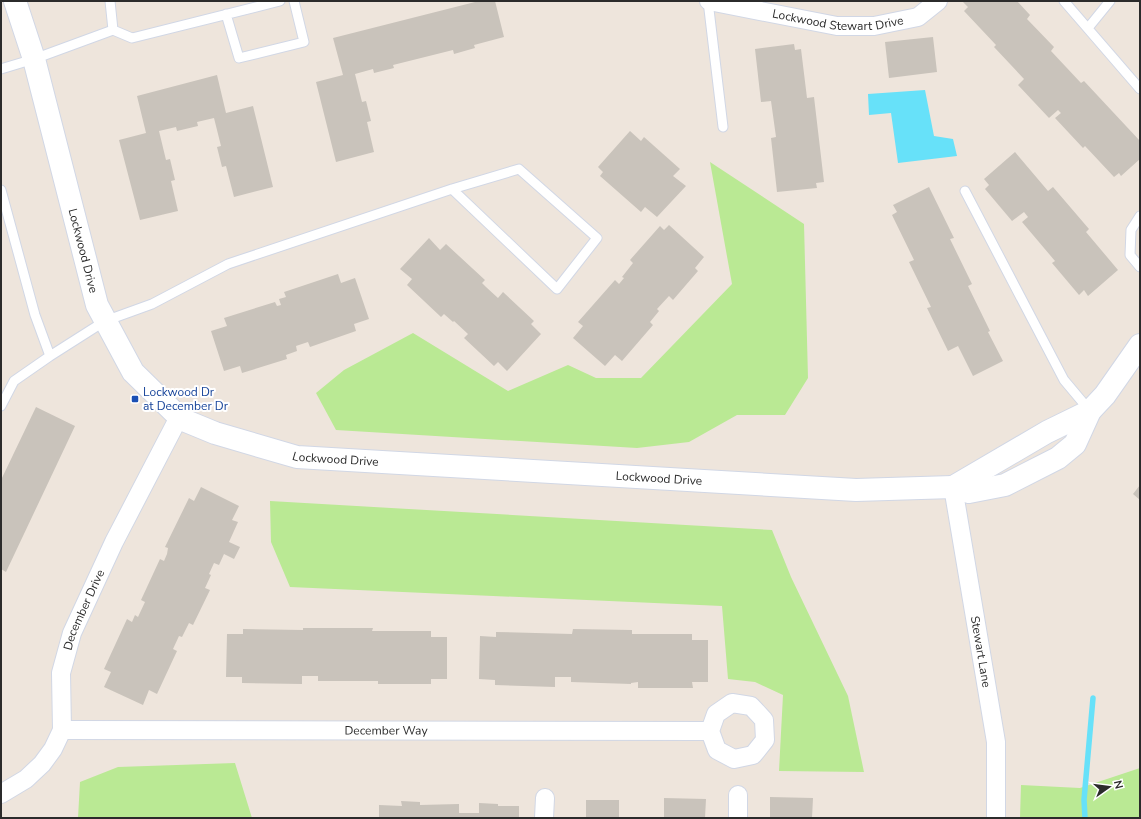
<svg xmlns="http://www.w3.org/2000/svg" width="1141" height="819" font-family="'Nunito Sans',sans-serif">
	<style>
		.green { fill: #bae994 }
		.water { fill: #67e1f9 }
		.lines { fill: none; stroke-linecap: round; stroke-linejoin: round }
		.stream { stroke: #67e1f9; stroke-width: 5.5 }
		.building { fill: #c9c3bb }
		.service-casing { stroke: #d1d7e5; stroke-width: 11 }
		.minor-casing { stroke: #d1d7e5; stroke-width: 20 }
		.tertiary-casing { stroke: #d1d7e5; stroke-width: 24 }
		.service { stroke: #fff; stroke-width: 9 }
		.minor { stroke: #fff; stroke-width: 18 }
		.tertiary { stroke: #fff; stroke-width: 22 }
		.transit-dot { fill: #1a4fb4; stroke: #fff; stroke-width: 1.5 }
		.labels { text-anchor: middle; stroke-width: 4; stroke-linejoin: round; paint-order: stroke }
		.street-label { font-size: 12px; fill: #2b2b2b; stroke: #fff }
		.transit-label { font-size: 12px; fill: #164399; stroke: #fff; text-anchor: start }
	</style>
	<rect width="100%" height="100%" fill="#eee5dc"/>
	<path class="green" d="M710 162 804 224 808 378 785 415H737L689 442 637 448 336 430 316 393 344 370 413 333 508 391 568 365 596 378H641L732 284Z
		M270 501 772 530 791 577 848 696 864 772 779 771 783 695 755 682 728 679 722 606 290 587 271 542Z
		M235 763 252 818H78L80 782 118 767Z
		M1140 768V818H1020L1021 785 1080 788Z"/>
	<path class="water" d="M925 90 934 136 953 139 957 156 898 163 891 113 869 115 868 94Z"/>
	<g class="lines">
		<path class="stream" d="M1085 818 1084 800 1093 698"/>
	</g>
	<path class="building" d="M479 1H495L504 37 474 45 475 48 454 54 453 50 393 65 394 68 374 73 373 69 355 74 362 102 366 101 371 121 367 122 374 152 336 162 316 82 343 75 333 38Z
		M964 1H1017L1030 15 1027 19 1054 47 1051 51 1081 83 1084 81 1140 141V159L1121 176 1119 173 1114 177 1085 146 1083 148 1055 118 1061 113 1058 110 1049 118 1018 85 1024 79 994 47 996 45 964 11 968 7 963 2Z
		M933 37 937 72 889 78 885 42Z
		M794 44 795 50 801 49 807 98 814 97 824 182 816 183 817 188 777 192 771 138 776 137 771 101 761 102 755 49Z
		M217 75 226 113 253 106 273 187 234 197 226 166 222 167 217 147 221 146 214 118 197 122 198 126 177 131 176 127 159 131 166 160 170 159 175 180 171 181 178 211 140 220 119 140 146 133 137 96Z
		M630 131 641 141 644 137 680 169 673 176 686 186 657 217 645 207 641 212 600 176 603 172 598 167Z
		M1015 152 1048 191 1053 187 1089 229 1086 232 1118 270 1088 296 1084 290 1079 295 1052 263 1055 261 1022 222 1028 217 1024 212 1012 221 985 189 989 185 984 179Z
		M929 187 954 238 950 239 972 284 968 286 990 331 988 332 1003 361 973 376 958 346 948 351 927 308 931 307 909 262 914 260 892 215 897 212 893 205Z
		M669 225 704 257 695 268 698 271 673 300 669 296 657 309 659 311 650 322 653 325 622 361 615 355 605 366 573 338 583 326 578 322 615 280 619 284 624 278 622 277 633 263 630 260 660 226 664 230Z
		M429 238 440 250 446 244 485 280 482 283 486 287 498 298 503 292 534 321 531 324 541 334 507 371 498 362 494 366 464 338 468 334 454 321 453 322 444 314 441 317 407 285 412 279 400 269Z
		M338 274 341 283 355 278 369 319 354 324 356 331 310 347 308 342 296 346 297 351 286 355 287 359 242 373 240 366 224 371 211 331 227 326 224 318 275 302 277 306 281 305 279 299 286 297 284 292Z
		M36 407 75 426 6 572 1 569V480Z
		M1140 485V500L1133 494Z
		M201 487 239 506 232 520 238 522 229 542 240 547 234 559 224 554 219 565 214 563 209 574 211 575 205 588 210 590 193 625 189 623 182 637 179 636 173 649 177 651 157 694 149 690 143 705 104 687 111 672 104 669 127 619 132 622 135 615 138 617 145 602 141 600 160 559 164 561 167 554 168 548 165 547 189 498 194 501Z
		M303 628H373L372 631H431V637H447V679H431V684H378V681H318V676H302V684L242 683V677H226L227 634H243V629L303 630Z
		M573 629 632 630V634H692V640H708V682H692L693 688H638V682L631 683V684L571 682V677H555V687L495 685V680L479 679 480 636 496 637V632L572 634Z
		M770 797 813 798 812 818H770Z
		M664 798 706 799 705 818H664Z
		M586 800H619V818L586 817Z
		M401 801 420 802V805L459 804V813H479V803L498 804V806H519V818H379V805L402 806Z"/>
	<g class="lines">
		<defs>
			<path id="service" d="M110 1 113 30
				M708 1 723 127
				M1064 1 1140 89
				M226 14 239 58 304 42 294 1
				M1088 28 1110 1
				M1 69 34 59 113 30 132 38 280 1
				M1 190 35 315 50 356 14 381 1 406
				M965 191 1064 380 1090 411
				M1140 216 1131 230 1130 255 1140 267
				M50 356 105 321 152 304 228 264 452 189 519 169 597 238 557 289 452 189"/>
			<g id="minor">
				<path id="s1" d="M709 1 837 26H874L918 17 938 1"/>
				<path id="s2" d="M953 487 996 742V818"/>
				<path d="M732 703 751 706 764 720 765 740 753 755 734 759 717 750 710 731 716 714Z"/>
				<path id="s3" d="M62 730 710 731"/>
				<path id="s4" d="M1 794 26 779 42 764 53 749 62 730 61 673 72 633 114 542 179 417"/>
				<path d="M544 818 545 798"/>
				<path d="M738 818V795"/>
			</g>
			<g id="tertiary">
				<path id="s5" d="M15 1 34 59 97 305 133 372 181 419 215 433 297 457 856 490 953 487 969 492 1005 485 1058 458 1075 444 1090 411 1105 395 1140 345"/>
				<path d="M953 487 1047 432 1090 411"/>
			</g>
		</defs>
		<use href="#service" class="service-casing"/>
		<use href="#minor" class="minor-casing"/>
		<use href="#tertiary" class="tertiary-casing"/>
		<use href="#service" class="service"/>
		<use href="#minor" class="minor"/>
		<use href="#tertiary" class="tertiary"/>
	</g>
	<rect class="transit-dot" x="131" y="395" width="8" height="8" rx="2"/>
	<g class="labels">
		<g class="street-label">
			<text dy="4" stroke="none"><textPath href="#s1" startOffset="131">Lockwood Stewart Drive</textPath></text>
			<text dy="4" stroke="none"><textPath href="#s5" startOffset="259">Lockwood Drive</textPath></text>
			<text dy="4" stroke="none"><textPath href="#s5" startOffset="619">Lockwood Drive</textPath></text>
			<text dy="4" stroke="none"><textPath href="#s5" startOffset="943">Lockwood Drive</textPath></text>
			<text dy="4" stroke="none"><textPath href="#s4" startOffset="215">December Drive</textPath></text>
			<text dy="4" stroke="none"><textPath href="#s2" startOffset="167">Stewart Lane</textPath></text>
			<text dy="4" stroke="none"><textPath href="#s3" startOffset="324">December Way</textPath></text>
		</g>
		<g class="transit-label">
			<text x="143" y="396">Lockwood Dr<tspan x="143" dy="14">at December Dr</tspan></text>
		</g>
	</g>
	<rect width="1141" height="819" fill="none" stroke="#2b2b2b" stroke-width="4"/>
	<g transform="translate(1109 787) rotate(76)" stroke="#ffffff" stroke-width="3" paint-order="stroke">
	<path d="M0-3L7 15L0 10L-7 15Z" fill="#2b2b2b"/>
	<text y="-6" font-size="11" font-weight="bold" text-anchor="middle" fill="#2b2b2b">N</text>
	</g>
</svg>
